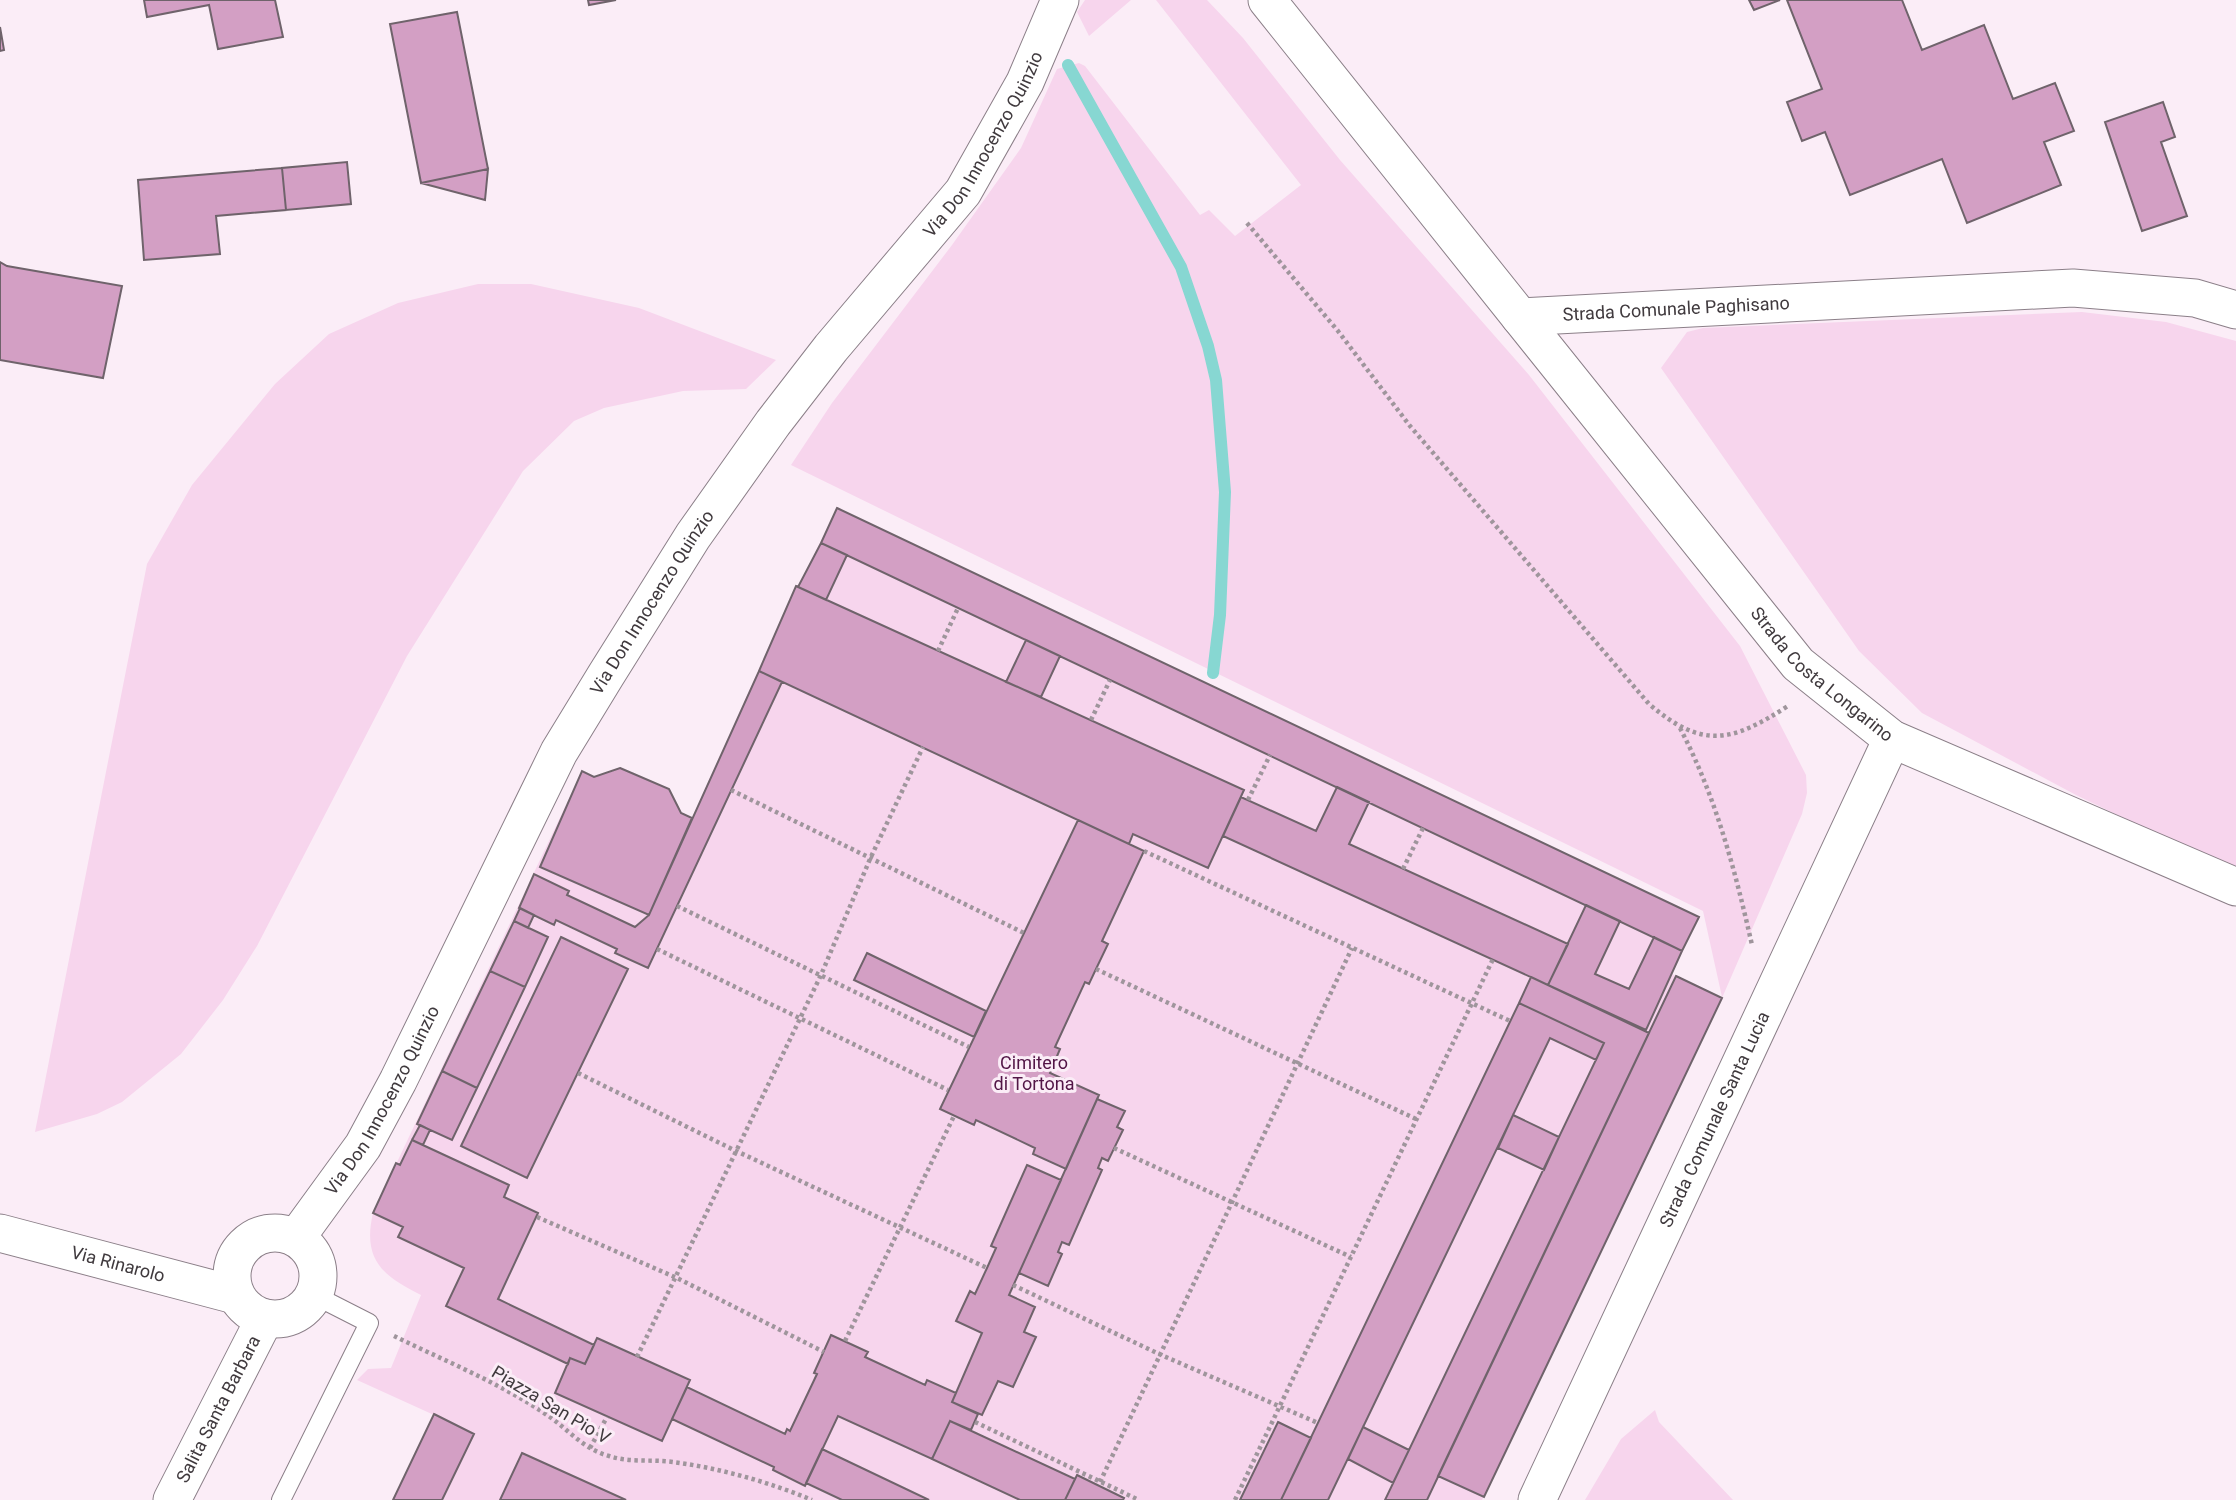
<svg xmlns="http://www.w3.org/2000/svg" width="2236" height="1500" font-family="Roboto,sans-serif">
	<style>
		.green { fill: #f7d5ed }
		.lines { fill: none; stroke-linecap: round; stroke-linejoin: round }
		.stream { stroke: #87d7d2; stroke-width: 12 }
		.building { fill: #d39fc4; stroke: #6f636b; stroke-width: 2 }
		.service-casing { stroke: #8b7f88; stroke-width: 20 }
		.minor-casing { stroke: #8b7f88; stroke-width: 39 }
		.path { stroke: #9f959c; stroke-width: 4.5; stroke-dasharray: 3.5 3.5; stroke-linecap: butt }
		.service { stroke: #fff; stroke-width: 18 }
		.minor { stroke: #fff; stroke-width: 37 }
		.labels { text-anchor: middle; stroke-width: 6; stroke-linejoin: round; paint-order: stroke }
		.street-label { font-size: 18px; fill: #403a3e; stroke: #fbedf7 }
		.park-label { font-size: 18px; fill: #521546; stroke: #fbedf7 }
	</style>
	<rect width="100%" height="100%" fill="#fbedf7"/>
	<path class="green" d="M1085 0H1131L1089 36 1077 12Z
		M1156 0H1207L1243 38 1340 160 1529 375 1740 646 1806 775 1807 793 1802 814 1722 998 1482 1500H393L434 1415 357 1380 368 1369 391 1368 421 1295C383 1276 362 1260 373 1213L582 771 594 777 620 768 669 789 681 813 692 818 796 586 798 587 837 508 1699 917 1672 974 1722 997 1703 911 791 465 832 403 952 245 1021 148 1057 69 1079 63 1085 66 1200 215 1209 210 1235 236 1301 185Z
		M478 284H531L639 308 776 360 746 389 683 391 604 408 574 421 523 471 407 656 257 946 223 1000 181 1054 122 1102 97 1114 35 1132 147 564 192 485 275 384 329 334 398 303Z
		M2082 312 2166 322 2236 341V872L2076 795 1922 713 1859 651 1661 368 1687 332 1703 328Z
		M1655 1410 1659 1422 1733 1500H1585L1621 1439Z"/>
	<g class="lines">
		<path class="stream" d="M1068 65 1181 267 1208 346 1216 380 1225 492 1220 615 1213 673"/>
	</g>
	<path class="building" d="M144 0H275L283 37 218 49 209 5 147 17Z
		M588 0H616L589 5Z
		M1749 0H1780L1754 10Z
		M1787 0H1902L1922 50 1984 25 2013 99 2055 83 2074 131 2044 142 2061 185 1967 223 1942 159 1850 195 1825 132 1802 141 1787 102 1822 89Z
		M457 12 488 169 421 183 390 24Z
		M0 27 4 50 0 51Z
		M2163 102 2175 137 2161 142 2187 216 2142 231 2105 122Z
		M347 162 351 204 286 210 282 168Z
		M282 168 286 210 216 216 220 254 144 260 138 180Z
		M488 169 485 200 421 183Z
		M0 262 7 266 122 286 103 378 0 360Z
		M837 508 1699 917 1682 951 821 543Z
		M821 543 847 555 826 600 798 587Z
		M796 586 1244 790 1208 868 1133 834 1129 844 759 671Z
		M1026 640 1060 656 1041 697 1006 682Z
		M759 671 782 682 648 968 615 953 617 949 556 920 554 925 519 908 534 874 569 891 567 895 635 927 649 915Z
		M620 768 669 789 681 813 692 818 649 915 540 867 582 771 594 777Z
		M1337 787 1369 802 1349 844 1568 944 1548 985 1223 836 1241 797 1316 831Z
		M1078 820 1144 851 1102 941 1108 944 1096 969 1089 984 1085 982 1055 1047 1060 1049 1050 1073 1099 1095 1066 1169 1033 1154 1035 1148 976 1120 974 1125 940 1109Z
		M1586 905 1620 921 1595 974 1629 989 1654 937 1682 951 1646 1030 1548 985Z
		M520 908 534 915 528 928 514 921Z
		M514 921 548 937 525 987 490 971Z
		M561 937 628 969 527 1178 461 1146Z
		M867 953 986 1011 974 1037 854 980Z
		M490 971 525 987 477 1088 442 1071Z
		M1676 976 1722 998 1484 1497 1438 1476Z
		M1531 977 1649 1033 1427 1500H1385L1604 1043 1519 1003Z
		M1519 1003 1604 1043 1596 1060 1550 1038 1328 1500H1281Z
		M442 1071 477 1088 452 1140 417 1124Z
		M1097 1099 1125 1111 1117 1127 1123 1130 1108 1161 1102 1158 1098 1168 1102 1170 1069 1245 1062 1242 1058 1252 1062 1254 1048 1286 1019 1273Z
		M1513 1115 1559 1137 1544 1170 1498 1148Z
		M420 1125 430 1130 423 1145 412 1140Z
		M412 1140 509 1185 504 1197 538 1213 498 1299 594 1345 585 1364 570 1358 568 1364 446 1306 464 1268 398 1237 403 1227 373 1213 396 1163 400 1165Z
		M1027 1165 1061 1180 1009 1295 1035 1307 1024 1332 1036 1337 1013 1387 998 1381 982 1415 952 1402 982 1333 956 1321 970 1291 975 1294 987 1268 996 1248 991 1246Z
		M831 1335 868 1352 865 1357 925 1385 927 1380 956 1393 952 1402 978 1414 971 1430 950 1421 932 1459 838 1416 805 1486 773 1470 774 1467 672 1419 687 1387 785 1434 787 1429 790 1431 817 1374 814 1373Z
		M597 1338 690 1380 662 1441 555 1393 570 1358 585 1364Z
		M434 1414 474 1434 442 1500H393Z
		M950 1421 1075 1479 1065 1500H1020L932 1459Z
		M1278 1422 1311 1438 1281 1500H1240Z
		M1363 1427 1409 1450 1393 1483 1348 1459Z
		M822 1449 929 1500H842L806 1483Z
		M522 1453 626 1500H500Z
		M1077 1475 1124 1498 1123 1500H1065Z"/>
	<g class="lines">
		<defs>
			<path id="service" d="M281 1500 369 1323 314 1295"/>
			<g id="minor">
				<path id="s1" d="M1267 0 1520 317 2073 288 2195 298 2236 310"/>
				<path id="s2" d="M1520 317 1798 664 1892 739 2236 887"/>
				<circle cx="275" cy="1276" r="43"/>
				<path id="s3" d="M0 1233 235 1295"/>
				<path id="s4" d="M296 1238 363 1146 398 1081 559 752 606 675 693 536 773 423 831 348 963 192 1025 82 1060 0"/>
				<path id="s5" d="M172 1500 265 1318"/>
				<path id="s6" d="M1537 1500 1892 739"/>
			</g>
		</defs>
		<use href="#service" class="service-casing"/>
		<use href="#minor" class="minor-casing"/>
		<path class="path" d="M1247 223 1338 331 1410 426 1649 704C1703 750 1732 742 1788 706
			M938 651 958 608
			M1091 720 1110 680
			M1680 728C1716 797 1735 870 1752 945
			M731 790 1024 933
			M1248 800 1270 755
			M1144 851 1510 1021
			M1403 869 1423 828
			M677 906 969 1047
			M657 949 948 1090
			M1096 969 1416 1119
			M578 1073 734 1150 987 1268
			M1114 1148 1351 1257
			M537 1217 677 1278 824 1352
			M1013 1285 1159 1354 1318 1423
			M394 1336C445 1361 500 1383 547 1415 568 1429 583 1449 609 1456 630 1463 651 1459 673 1462 719 1468 769 1482 812 1500
			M845 1341 954 1116
			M637 1357 821 975 870 859 923 747
			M975 1422 1139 1500
			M590 1448 607 1417
			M1100 1482 1352 948
			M1235 1500 1493 959"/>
		<use href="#service" class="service"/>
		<use href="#minor" class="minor"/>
	</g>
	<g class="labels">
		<g class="street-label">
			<text dy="6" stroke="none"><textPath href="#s4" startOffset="1297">Via Don Innocenzo Quinzio</textPath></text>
			<text dy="6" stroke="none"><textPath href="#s1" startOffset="562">Strada Comunale Paghisano</textPath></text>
			<text dy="6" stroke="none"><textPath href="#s4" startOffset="730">Via Don Innocenzo Quinzio</textPath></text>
			<text dy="6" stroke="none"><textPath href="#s2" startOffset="469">Strada Costa Longarino</textPath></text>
			<text dy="6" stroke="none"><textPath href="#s4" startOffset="163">Via Don Innocenzo Quinzio</textPath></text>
			<text dy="6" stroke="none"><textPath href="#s6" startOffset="420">Strada Comunale Santa Lucia</textPath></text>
			<text dy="6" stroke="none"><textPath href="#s3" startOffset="122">Via Rinarolo</textPath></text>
			<text transform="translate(551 1405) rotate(31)" y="6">Piazza San Pio V</text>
			<text dy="6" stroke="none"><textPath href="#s5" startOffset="102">Salita Santa Barbara</textPath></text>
		</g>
		<g class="park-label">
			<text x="1034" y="1069">Cimitero<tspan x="1034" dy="21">di Tortona</tspan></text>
		</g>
	</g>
</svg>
